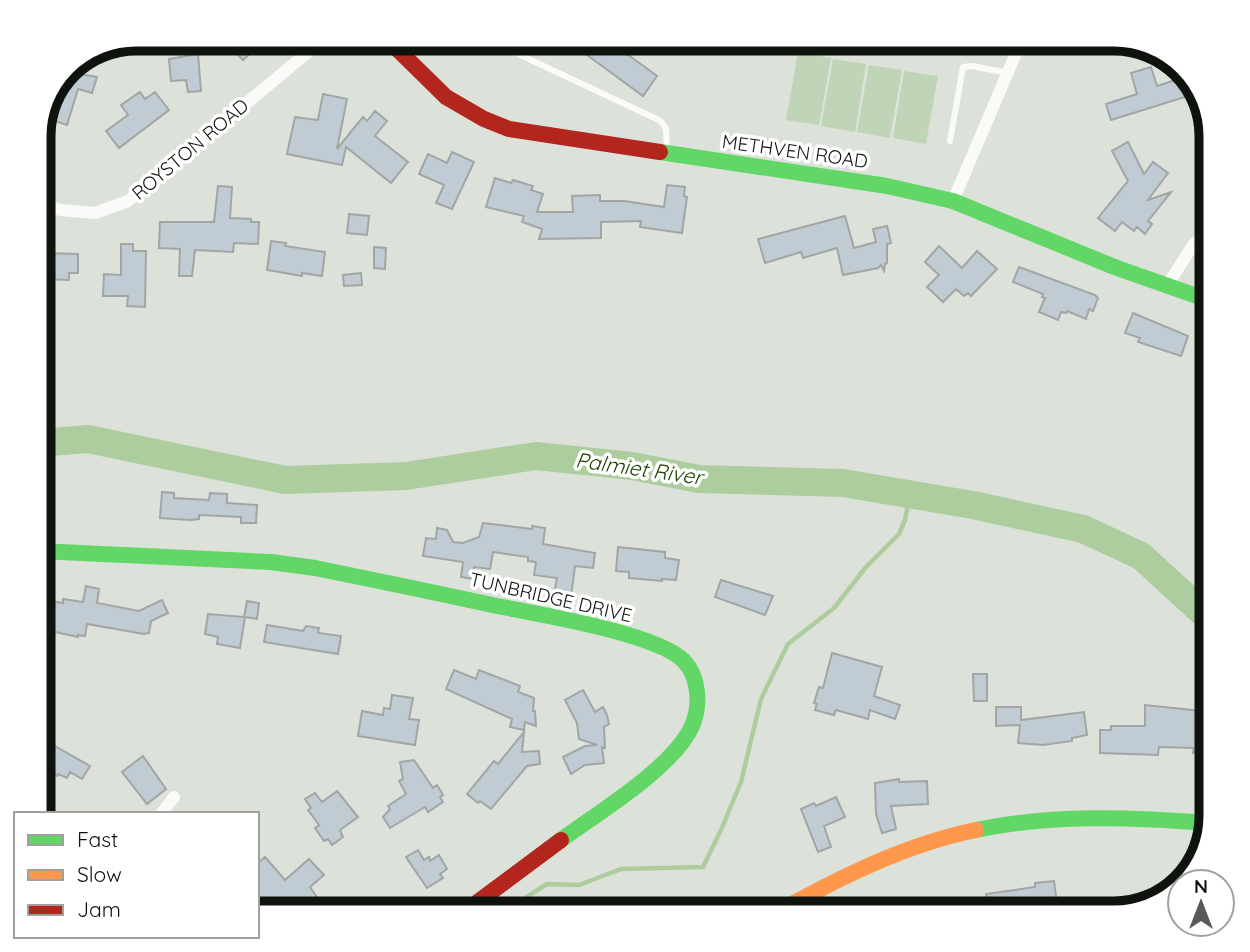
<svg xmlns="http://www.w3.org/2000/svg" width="1250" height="952" font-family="Quicksand,sans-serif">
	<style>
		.green { fill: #c0d4b8 }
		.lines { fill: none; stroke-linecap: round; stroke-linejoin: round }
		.stream { stroke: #adcd9f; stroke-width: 4.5 }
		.river { stroke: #adcd9f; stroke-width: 28 }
		.building { fill: #c0cbd3; stroke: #a1a6a5; stroke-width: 2 }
		.lane { stroke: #fafbf9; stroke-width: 6 }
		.street { stroke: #fafbf9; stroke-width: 12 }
		.fast { stroke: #63d668; stroke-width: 16 }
		.slow { stroke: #ff974d; stroke-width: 16 }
		.jam { stroke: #b3261e; stroke-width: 16 }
		.labels { text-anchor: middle; stroke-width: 7; stroke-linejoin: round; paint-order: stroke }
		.street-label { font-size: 19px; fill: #0f130d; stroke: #fff }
		.water-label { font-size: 21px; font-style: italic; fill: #1c4301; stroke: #fff }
		.rim { fill: none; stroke: #0f130d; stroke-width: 9 }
	</style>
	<rect width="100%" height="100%" fill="#dce2da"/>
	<path class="green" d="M798 52 831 58 819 125 786 120Z
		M833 59 866 64 855 132 821 126Z
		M869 65 902 70 890 138 857 132Z
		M904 71 938 76 926 144 893 138Z"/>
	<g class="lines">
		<path class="stream" d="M508 913 517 903 547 884 579 885 621 869 703 867 721 830 741 782 761 699 788 644 834 608 866 567 899 534 905 520 910 495"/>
		<path class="river" d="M39 443 88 439 285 480 406 476 536 456 632 466 699 479 843 483 973 505 1083 529 1141 556 1211 620"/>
	</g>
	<path class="building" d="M183 38H211L196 52Z
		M222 38H255L248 44 254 50 243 60Z
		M564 38H605L657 76 643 96Z
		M198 54 201 91 188 92 186 80 171 81 169 59Z
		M1151 67 1157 86 1188 76 1201 92 1111 120 1106 104 1137 94 1131 73Z
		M69 72 97 77 92 93 78 89 67 125 52 120 56 107 50 105Z
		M140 92 145 99 155 92 169 110 119 148 106 131 128 115 121 105Z
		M323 94 347 99 337 149 363 117 367 121 375 111 387 121 375 136 408 162 391 183 346 147 342 165 287 154 295 117 318 120Z
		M1128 142 1144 174 1153 162 1168 173 1148 200 1171 192 1148 221 1152 224 1145 234 1137 227 1134 231 1122 222 1115 231 1098 218 1128 181 1112 151Z
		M1211 146V196H1210L1208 189 1201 191 1196 178 1203 176 1196 151Z
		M452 152 474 162 452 209 436 203 444 185 419 174 428 154 447 163Z
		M495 178 511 183 513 180 533 186 531 190 543 194 537 212H573L572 196 600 195V201H624L664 207 667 185 685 187 684 196 687 197 682 233 640 227 641 221 601 222V238L539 239 542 229 522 222 524 216 486 207Z
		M218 186 232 187 230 218 251 219V222H259L258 244 234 243 233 252 195 250 192 276H179L180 249 159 248 160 222H214Z
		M349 214 369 216 367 235 347 233Z
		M845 216 854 248 876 242 873 229 887 226 891 243 887 244V263L885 264 884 271 881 265 878 268 843 275 837 248 803 258 801 252 765 263 758 239Z
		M271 241 286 243 285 246 325 252 322 276 302 273V276L267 270Z
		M121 244H133V251H146L145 307 127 306 128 296H103L104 274 121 275Z
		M939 246 962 268 977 251 997 269 971 296 968 293 964 296 956 289 943 302 927 287 939 275 925 262Z
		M374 247 386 248 385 269 374 268Z
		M43 253 78 254V273H69V280L39 279V261L43 262Z
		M1019 267 1095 295 1098 298 1093 311 1089 309 1086 319 1067 311 1066 313 1061 312 1058 320 1039 312 1045 298 1042 297 1043 294 1013 282Z
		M361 273 362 285 344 286 343 275Z
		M1133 313 1188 336 1181 356 1138 342 1140 338 1125 333Z
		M162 492 174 493V498L209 500 210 493 227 494V503L257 505 256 523H241V517L199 515V519L191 520 160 518Z
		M483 523 532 529V526L545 528 543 544 595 553 593 568 575 566 571 597 554 594 557 578 534 575 536 562 528 561V557L493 552 490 569 474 567 473 579 461 577 463 562 423 556 426 538 436 539 437 528 447 530 453 542 463 543 479 537Z
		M618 547 665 552V558L679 560 676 580 662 579V581L629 578V572L616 571Z
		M721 580 773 596 765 615 715 597Z
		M86 586 99 589 97 603 139 611 162 600 168 613 151 621 149 633 144 634 87 624 85 636 78 635V637L41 629 42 621 39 618V614L43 612 45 600 63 603V599L83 602Z
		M247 601 259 603 257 619 245 617 240 648 217 644 218 637 205 634 208 614 244 617Z
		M267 625 303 631 306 626 319 628 318 633 341 636 338 654 264 642Z
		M832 653 882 667 874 696 900 705 895 719 870 710 868 719 836 710 834 715 815 710 817 704 814 703 819 687 823 688Z
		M454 670 476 679 479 670 520 686 518 692 534 698 533 711H535L536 726 525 722 524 730 510 727 512 719 446 689Z
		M973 674H987V701H974Z
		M583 690 595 712 603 707 607 715 609 724 604 727 605 748 602 747 604 763 585 765 571 774 563 757 585 746 597 745 579 739 577 723 565 700Z
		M392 695 413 698 409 719 419 720 415 745 358 736 362 711 383 715 384 708 390 709Z
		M1145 705 1211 712V754L1193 753 1194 748 1159 747 1158 755 1100 753V730H1111V726H1145Z
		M996 707H1021V720L1084 712 1087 735 1072 738V741L1043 745 1018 743 1020 725 996 726Z
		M524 732 522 752 539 751 540 764 527 766 491 809 480 801 478 803 467 794 494 761 498 764Z
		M39 737 90 766 82 779 70 772 67 778 58 774 57 776 39 764Z
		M143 756 166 789 147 804 122 772Z
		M414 760 433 788 437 785 443 795 440 797 443 802 428 812 425 807 390 828 383 817 390 809 388 806 406 794 399 781 403 779 400 762Z
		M899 779V782L927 781 928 804 891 806 896 829 882 833 876 814 875 783Z
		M337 791 358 817 340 830 343 837 332 845 328 839 324 841 315 828 319 825 308 810 311 808 305 799 315 793 322 802Z
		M836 797 845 817 824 826 831 847 818 852 801 809 814 803 816 806Z
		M418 850 424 860 429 857 430 861 439 855 447 869 440 874 443 878 427 888 406 857Z
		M265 857 285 880 309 859 324 875 310 887 321 903 309 914H303L291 899 275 914H257V864Z
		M1054 881 1058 912 991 914 989 912 986 894 1035 887V883Z"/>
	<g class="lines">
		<path class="lane" d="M486 39 661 121 666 129 667 151
			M950 141 963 67 972 66 1008 73"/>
		<path class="street" d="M953 201 1022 39
			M39 202 60 210 95 213 128 201 324 39
			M1167 286 1193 245 1211 228
			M161 814 174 797"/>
		<path class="fast" d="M660 152 887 186 953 201 1117 268 1211 301
			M39 551 271 562 315 568C374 580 433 592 492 605 532 613 658 633 684 661 699 677 701 705 692 726 674 767 599 812 561 840
			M976 830C1052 814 1131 817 1209 823"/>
		<path class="slow" d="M775 913C840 878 903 845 976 830"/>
		<path class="jam" d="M387 39 446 97 484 119 509 129 660 152
			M463 913 561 840"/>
	</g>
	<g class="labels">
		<g class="street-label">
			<text transform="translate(190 149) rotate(-40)" y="7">ROYSTON ROAD</text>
			<text transform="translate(795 151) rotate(8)" y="7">METHVEN ROAD</text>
			<text transform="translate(551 597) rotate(13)" y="7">TUNBRIDGE DRIVE</text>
		</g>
		<g class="water-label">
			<text transform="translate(639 469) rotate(8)" y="7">Palmiet River</text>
		</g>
	</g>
	<path d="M0 0H1250V952H0ZM136 51H1114A85 85 0 0 1 1199 136V816A85 85 0 0 1 1114 901H136A85 85 0 0 1 51 816V136A85 85 0 0 1 136 51Z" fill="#fff" fill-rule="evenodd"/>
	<path class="rim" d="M136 51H1114A85 85 0 0 1 1199 136V816A85 85 0 0 1 1114 901H136A85 85 0 0 1 51 816V136A85 85 0 0 1 136 51Z"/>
	<rect x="14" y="812" width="245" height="126" fill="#ffffff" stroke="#9fa19e" stroke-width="2"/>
	<rect x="28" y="835" width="35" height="10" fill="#63d668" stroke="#9fa19e" stroke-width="2"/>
	<text x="77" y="847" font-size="21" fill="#0f130d">Fast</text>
	<rect x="28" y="870" width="35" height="10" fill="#ff974d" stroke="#9fa19e" stroke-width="2"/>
	<text x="77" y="882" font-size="21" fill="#0f130d">Slow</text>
	<rect x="28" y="905" width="35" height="10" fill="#b3261e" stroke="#9fa19e" stroke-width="2"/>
	<text x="77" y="917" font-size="21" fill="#0f130d">Jam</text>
	<g transform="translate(1201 903)"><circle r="33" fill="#ffffff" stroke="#9fa19e" stroke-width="2"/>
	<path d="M0-5L12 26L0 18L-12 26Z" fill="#575b55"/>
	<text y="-10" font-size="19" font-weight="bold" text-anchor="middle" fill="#0f130d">N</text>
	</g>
</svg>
